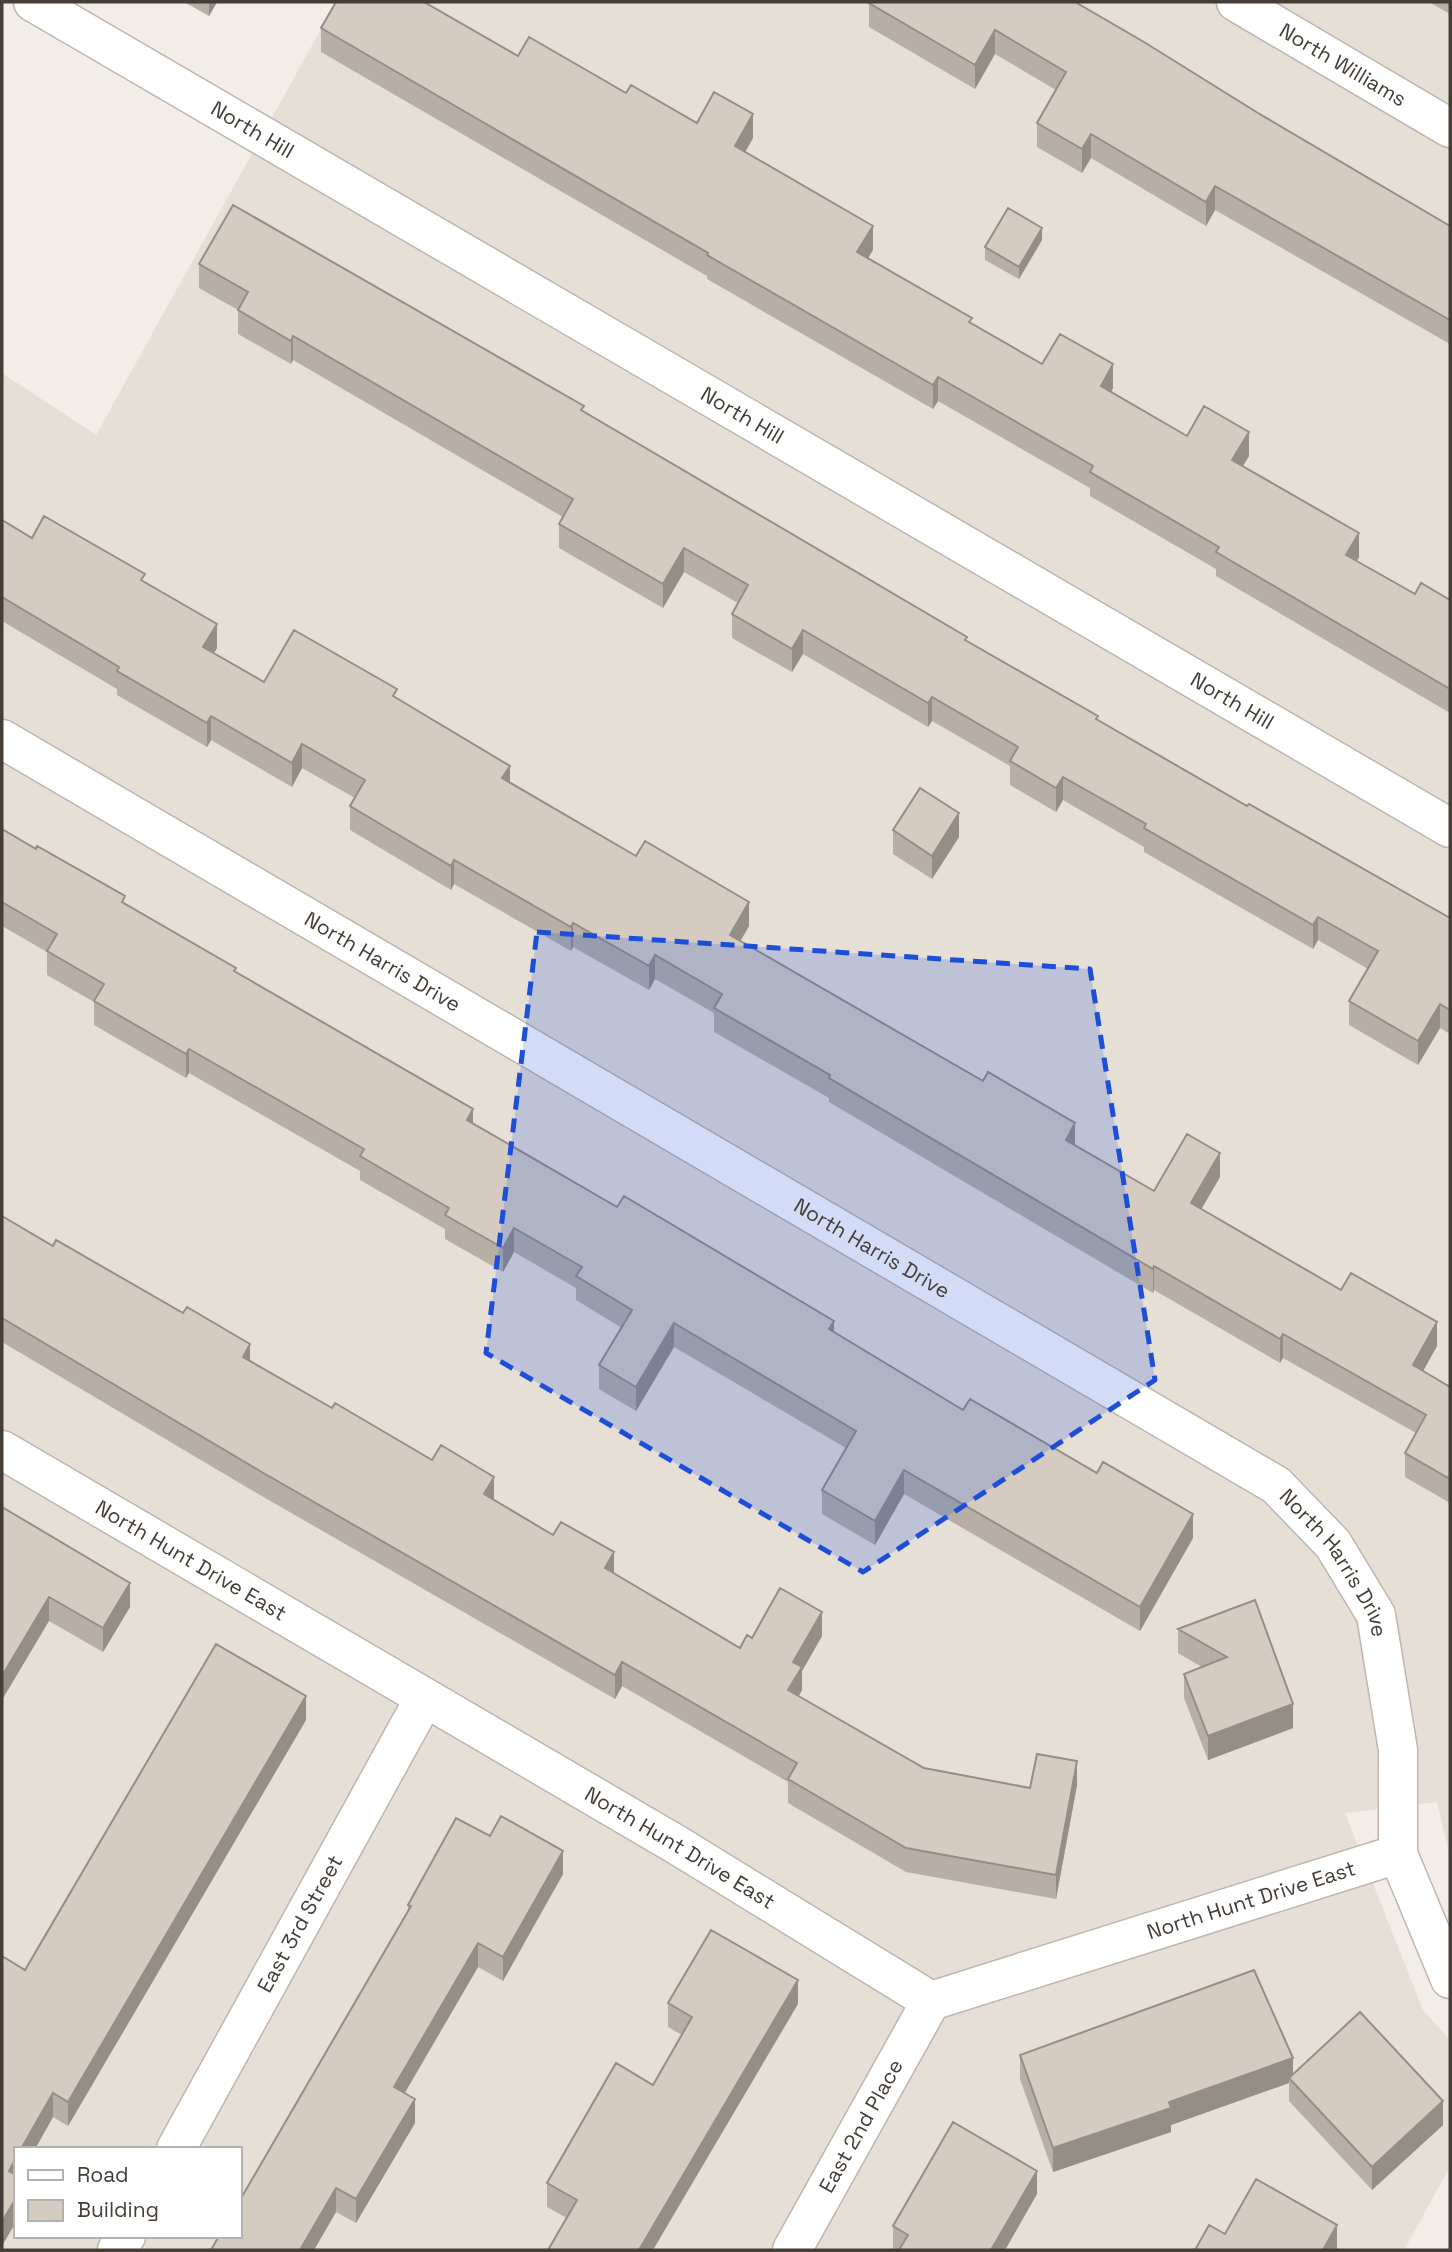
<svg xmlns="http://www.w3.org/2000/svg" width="1452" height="2252" font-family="'Space Grotesk',sans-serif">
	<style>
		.residential { fill: #e5dfd6; fill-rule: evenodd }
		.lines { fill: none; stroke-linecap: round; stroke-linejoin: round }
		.minor-casing { stroke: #bfb7ae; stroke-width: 41 }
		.minor { stroke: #fff; stroke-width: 38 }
		.wall { fill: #b7afa6 }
		.shaded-wall { fill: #958e87 }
		.building { fill: #d5cbc1; stroke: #958e87; stroke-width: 2 }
		.marked { fill: #1d4ed8; fill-opacity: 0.2; stroke: #1d4ed8; stroke-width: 5; stroke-dasharray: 14 9; stroke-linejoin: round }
		.labels { text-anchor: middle; stroke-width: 5; stroke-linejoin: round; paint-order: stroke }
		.street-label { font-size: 21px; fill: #443e37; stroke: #fff }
	</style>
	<rect width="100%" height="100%" fill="#f2eee7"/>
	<path class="residential" d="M336 2H1450V1858L1437 1802 1345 1813 1423 2010 1450 2040V2167L1404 2250H2V373L96 435ZM16 2149H240V2236H16Z"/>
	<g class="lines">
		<defs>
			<g id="minor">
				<path id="s1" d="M33 2 1450 828"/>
				<path id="s2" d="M1236 2 1450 128"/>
				<path id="s3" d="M2 739 1276 1485 1333 1544 1376 1615 1398 1750V1854L1450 1979"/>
				<path id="s4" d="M2 1450 677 1845 931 2001 1398 1854"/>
				<path id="s5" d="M176 2149 424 1699"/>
				<path d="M117 2250 126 2236"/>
				<path id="s6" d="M792 2250 931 2001"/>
			</g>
		</defs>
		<use href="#minor" class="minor-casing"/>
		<use href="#minor" class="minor"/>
	</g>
	<path class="wall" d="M184 2H217L209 16Z
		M1075 2 1258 113 1450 226V344L1215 210 1206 226 1091 158 1082 173 1037 147V123L1056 90 995 54 975 89 869 27V3Z
		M1429 2H1450V14Z
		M321 28 518 56 626 93 697 123 753 138 745 152 873 250 868 258 972 324 1042 364 1113 388 1111 392 1187 436 1249 456 1243 466 1359 557 1357 561 1415 594 1450 600V713L1216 576V569L1090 496V488L938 401 933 409 707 279V276L321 52Z
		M1042 240 1019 279 985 260V247Z
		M199 264 584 412 1098 720 1247 806 1450 918V1034L1440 1028 1418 1065 1349 1025V1001L1368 969 1318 940 1313 949 1144 852V847L1063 800 1056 812 1010 785V766L932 721 928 727 803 654 792 672 732 638V614L738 603 684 572 663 608 559 548V524L563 517 293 360 291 364 238 334V310L199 288Z
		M2 520 32 538 145 582 217 648 214 653 264 682 397 699 510 783 749 926 740 941 1075 1146 1154 1191 1220 1177 1201 1209 1437 1346 1423 1371 1450 1386V1503L1405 1477V1453L1416 1433 1283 1358 1280 1363 1154 1290 1153 1293 829 1102V1098L714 1032V1013L655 979 649 990 573 947 571 951 454 884 451 890 350 830V806L355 798 302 768 292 787 211 740 207 747 117 695V689L2 621Z
		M2 829 236 972 473 1124 834 1332 963 1410 1193 1538 1140 1631 904 1494 875 1545 822 1514V1490L846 1448 674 1347 636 1411 599 1389V1365L622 1328 576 1300V1288L514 1252 503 1272 445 1239V1229L360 1180V1171L189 1073 186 1078 94 1025V1002L47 975V952L2 926Z
		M893 830 959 837 932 879 893 854Z
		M2 1216 332 1408 494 1500 614 1573 740 1648 752 1638 822 1636 802 1671V1690L799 1696 924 1768 1030 1788 1077 1785 1056 1899 906 1872 788 1803V1782L622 1686 615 1699 260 1495 2 1342Z
		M2 1507 130 1607 103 1652 49 1621Z
		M1255 1600 1293 1728 1208 1760 1184 1698V1674L1202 1667 1178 1653V1629Z
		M306 1720 68 2126 53 2117 35 2149H16L25 1970Z
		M563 1874 503 1981 478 1967 405 2093 415 2123 356 2223 336 2212 314 2250H211L408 1911V1905Z
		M668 2003 798 2004 567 2218 547 2207V2183L653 2085 682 2035 668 2027Z
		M1020 2055 1293 2074 1443 2125 1372 2190 1289 2101V2083L1171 2125V2132L1053 2172 1020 2079Z
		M1037 2194 1005 2250H893V2226Z"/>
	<path class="shaded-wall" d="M209 2H217L209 16Z
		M995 30V54L975 89V65Z
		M753 114V138L735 170V146Z
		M1091 134V158L1082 173V149Z
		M1215 186V210L1206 226V202Z
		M873 226V250L857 276V252Z
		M1042 228V240L1019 279V267Z
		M293 336V360L291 364V341Z
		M1113 364V388L1101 410V386Z
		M938 377V401L933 409V385Z
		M1249 432V456L1232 484V460Z
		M1359 533V557L1346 579V555Z
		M684 548V572L663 608V584Z
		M217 624V648L203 671V647Z
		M803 630V654L792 672V649Z
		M932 697V721L928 727V703Z
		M211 716V740L207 747V723Z
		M302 744V768L292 787V763Z
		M510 766V790L502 778Z
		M1063 777V800L1056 812V788Z
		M959 813V837L932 879V856Z
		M454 860V884L451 890V866Z
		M749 902V926L730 959V935Z
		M1318 917V940L1313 949V925Z
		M573 923V947L571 951V927Z
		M655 955V979L649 990V966Z
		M1440 1004V1028L1418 1065V1041Z
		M189 1049V1073L186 1078V1054Z
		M473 1109V1133L467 1120Z
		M1075 1123V1147L1066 1140Z
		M1220 1153V1177L1191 1227V1203Z
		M514 1228V1252L503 1272V1248Z
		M1154 1266V1290L1153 1293V1269Z
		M834 1321V1345L829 1329Z
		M1437 1322V1346L1413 1389V1365Z
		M674 1323V1347L636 1411V1387Z
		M1283 1334V1358L1280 1363V1339Z
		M250 1344V1368L243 1357Z
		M904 1470V1494L875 1545V1521Z
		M494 1477V1501L484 1494Z
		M1193 1514V1538L1140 1631V1607Z
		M614 1552V1576L605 1568Z
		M130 1583V1607L103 1652V1628Z
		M49 1597V1621L2 1700V1676Z
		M822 1612V1636L802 1671V1690L788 1714V1690L793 1662Z
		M622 1662V1686L615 1699V1675Z
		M306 1696V1720L68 2126V2102Z
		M1293 1704V1728L1208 1760V1736Z
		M1077 1761V1785L1056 1899V1875Z
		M563 1851V1874L503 1981V1957Z
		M478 1943V1967L394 2111V2087Z
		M798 1980V2004L653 2250H639Z
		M1293 2058V2082L1289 2078V2083L1171 2125V2132L1053 2172V2148L1169 2102Z
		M53 2093V2117L35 2149H21Z
		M415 2099V2123L356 2223V2199Z
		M1443 2101V2125L1372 2190V2167Z
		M16 2158V2182L9 2171Z
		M1037 2171V2194L1005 2250H991Z
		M336 2188V2212L314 2250H300Z
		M16 2198V2222L2 2246V2222Z
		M1337 2225V2250H1323Z"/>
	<path class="building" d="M336 2H424L518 56 529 37 626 93 631 85 697 123 714 92 753 114 735 146 873 226 857 252 972 318 969 322 1042 364 1060 334 1113 364 1101 386 1187 436 1204 406 1249 432 1232 460 1359 533 1346 555 1415 594 1421 583 1450 600V689L1216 552 1219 547 1090 472 1093 466 938 377 933 385 707 255 708 253 321 28Z
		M870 2H1075L1144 42 1258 113 1450 226V320L1215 186 1206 202 1091 134 1082 149 1037 123 1066 72 995 30 975 65 869 3Z
		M233 205 584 406 581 410 967 637 965 640 1098 716 1096 719 1247 806 1249 804 1450 918V1010L1440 1004 1418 1041 1349 1001 1378 951 1318 917 1313 925 1144 828 1146 824 1063 777 1056 788 1010 761 1018 747 932 697 928 703 803 630 792 649 732 614 748 585 684 548 663 584 559 524 573 499 293 336 291 341 238 310 248 292 199 264Z
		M1008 208 1042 228 1019 267 985 247Z
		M44 516 145 574 141 580 217 624 203 647 264 682 294 630 397 689 393 696 510 766 502 778 636 856 645 841 749 902 730 935 983 1081 988 1072 1075 1123 1066 1140 1154 1191 1187 1134 1220 1153 1191 1203 1341 1290 1351 1273 1437 1322 1413 1365 1450 1387V1479L1405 1453 1426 1415 1283 1334 1280 1339 1154 1266 1153 1269 829 1078 830 1075 714 1008 722 994 655 955 649 966 573 923 571 927 454 860 451 866 350 806 365 780 302 744 292 763 211 716 207 723 117 671 119 667 2 597V520L32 538Z
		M920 788 959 813 932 856 893 830Z
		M2 829 36 849 37 846 125 896 122 902 236 968 234 971 473 1109 467 1120 617 1207 624 1196 834 1321 829 1329 963 1410 970 1399 1097 1473 1103 1462 1193 1514 1140 1607 904 1470 875 1521 822 1490 856 1431 674 1323 636 1387 599 1365 632 1310 576 1276 582 1267 514 1228 503 1248 445 1215 449 1208 360 1156 364 1149 189 1049 186 1054 94 1001 104 984 47 951 57 934 2 902Z
		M2 1216 53 1246 56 1240 183 1313 187 1307 250 1344 243 1357 332 1408 335 1403 432 1460 441 1445 494 1477 484 1494 553 1535 561 1522 614 1552 605 1568 740 1648 747 1635 752 1638 780 1588 822 1612 793 1662 802 1667 788 1690 924 1768 1030 1788 1037 1754 1077 1761 1056 1875 906 1848 788 1779 797 1763 622 1662 615 1675 260 1471 2 1318Z
		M2 1507 130 1583 103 1628 49 1597 2 1676Z
		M1255 1600 1293 1704 1208 1736 1184 1674 1227 1657 1178 1629Z
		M216 1644 306 1696 68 2102 53 2093 21 2149H16V2158L9 2171 16 2175V2198L2 2222V1956L25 1970Z
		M501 1816 563 1851 503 1957 478 1943 394 2087 415 2099 356 2199 336 2188 300 2250H211L219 2236H240V2200L411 1906 408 1905 456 1818 490 1836Z
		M711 1930 798 1980 639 2250H548L577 2200 547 2183 616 2063 653 2085 692 2017 668 2003Z
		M1254 1970 1293 2058 1169 2102 1171 2108 1053 2148 1020 2055Z
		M1360 2012 1443 2101 1372 2167 1289 2078Z
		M953 2122 1037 2171 991 2250H899L908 2235 893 2226Z
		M1256 2179 1337 2225 1323 2250H1195L1209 2225 1225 2234Z"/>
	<path class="marked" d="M537 932 1090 969 1155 1380 863 1572 486 1353Z"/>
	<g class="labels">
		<g class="street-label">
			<text dy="7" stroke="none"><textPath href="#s2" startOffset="124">North Williams</textPath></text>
			<text dy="7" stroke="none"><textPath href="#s1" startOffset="254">North Hill</textPath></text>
			<text dy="7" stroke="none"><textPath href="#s1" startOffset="821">North Hill</textPath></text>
			<text dy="7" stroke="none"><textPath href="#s1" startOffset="1388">North Hill</textPath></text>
			<text dy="7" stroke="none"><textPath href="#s3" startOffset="441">North Harris Drive</textPath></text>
			<text dy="7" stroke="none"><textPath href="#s3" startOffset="1008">North Harris Drive</textPath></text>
			<text dy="7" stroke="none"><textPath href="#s4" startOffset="219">North Hunt Drive East</textPath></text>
			<text dy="7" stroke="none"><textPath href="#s3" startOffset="1575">North Harris Drive</textPath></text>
			<text dy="7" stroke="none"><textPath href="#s4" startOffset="786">North Hunt Drive East</textPath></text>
			<text dy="7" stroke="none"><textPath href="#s4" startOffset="1416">North Hunt Drive East</textPath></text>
			<text dy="7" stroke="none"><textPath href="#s5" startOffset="257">East 3rd Street</textPath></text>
			<text dy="7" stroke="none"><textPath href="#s6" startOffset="142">East 2nd Place</textPath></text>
		</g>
	</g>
	<rect width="1452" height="2252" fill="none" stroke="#443e37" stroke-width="7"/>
	<rect x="14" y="2147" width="228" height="91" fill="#ffffff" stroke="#b4b2af" stroke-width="2"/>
	<rect x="28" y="2170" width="35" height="10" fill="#ffffff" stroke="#b4b2af" stroke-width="2"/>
	<text x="77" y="2182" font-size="21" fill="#443e37">Road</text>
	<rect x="28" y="2200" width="35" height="21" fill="#d5cbc1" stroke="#b4b2af" stroke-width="2"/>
	<text x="77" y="2217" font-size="21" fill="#443e37">Building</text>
</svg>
